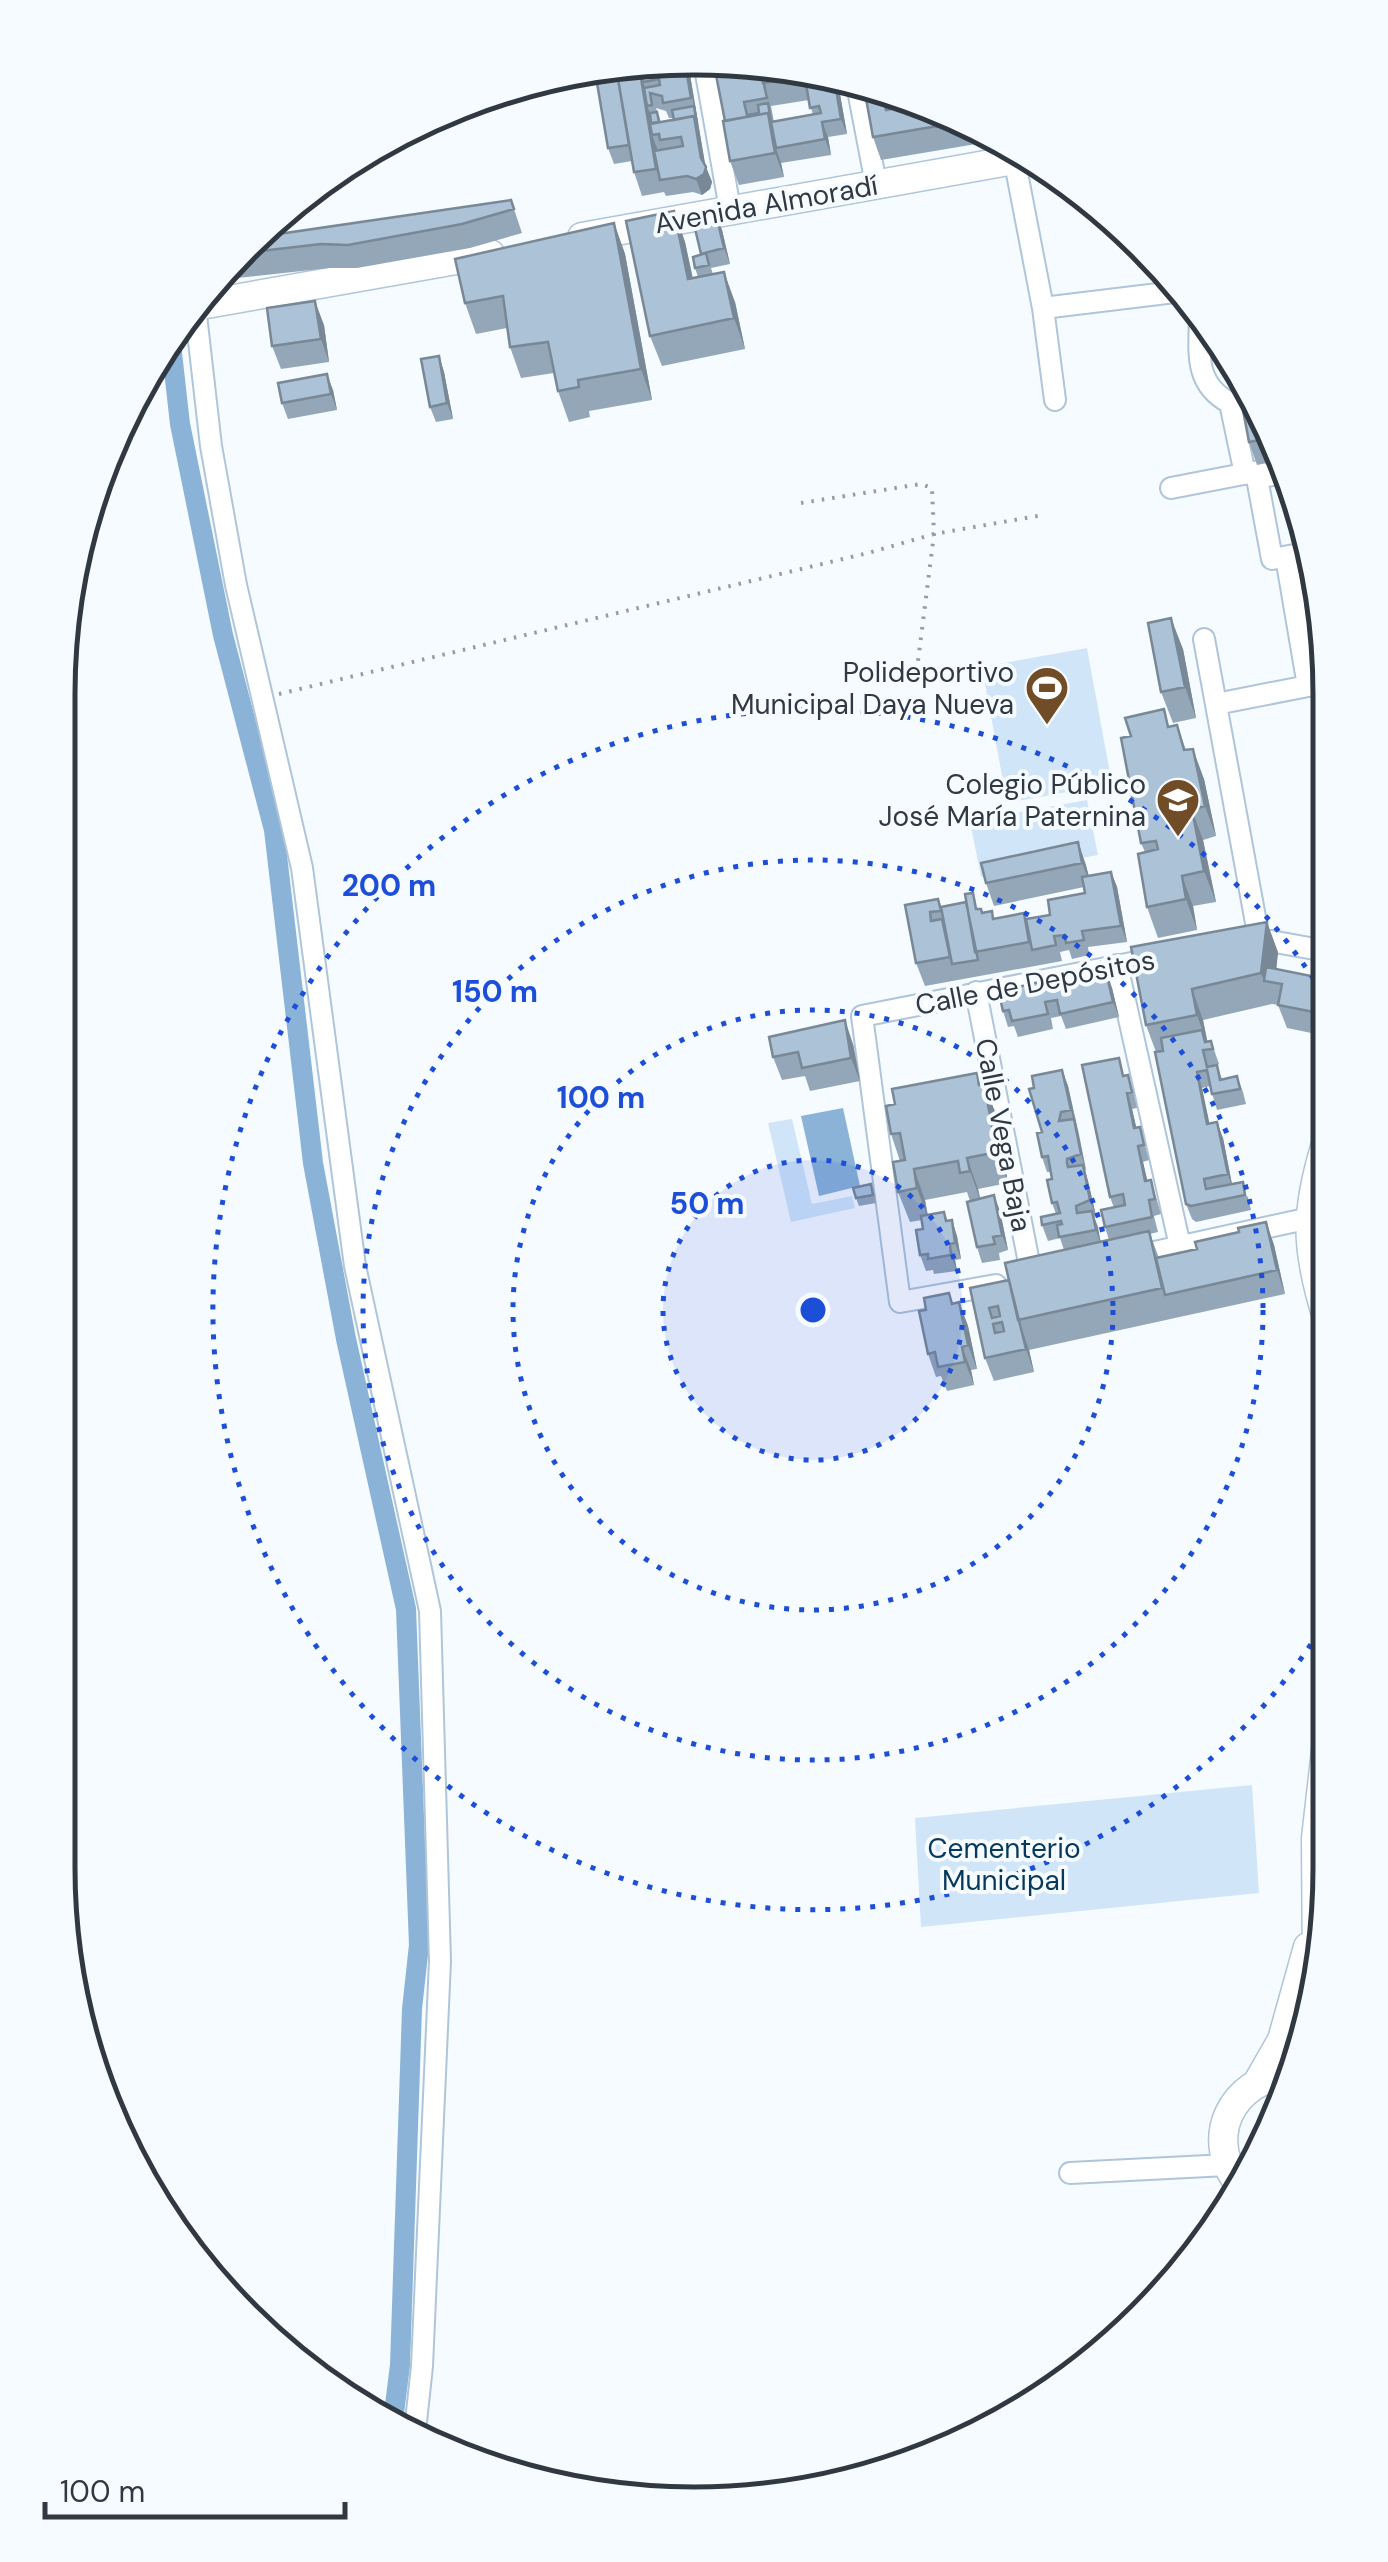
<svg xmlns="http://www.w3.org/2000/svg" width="1388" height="2562" font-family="'DM Sans',sans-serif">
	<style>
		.green { fill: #d0e5f8 }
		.water { fill: #8ab3d7 }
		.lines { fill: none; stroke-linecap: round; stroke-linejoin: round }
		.canal { stroke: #8ab3d7; stroke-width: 20 }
		.street-casing { stroke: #afc5d9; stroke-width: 24 }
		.secondary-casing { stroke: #afc5d9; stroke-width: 31 }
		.path { stroke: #969da2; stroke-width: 4; stroke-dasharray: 2.5 8; stroke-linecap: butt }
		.street { stroke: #fff; stroke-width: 20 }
		.secondary { stroke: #fff; stroke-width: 28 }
		.wall { fill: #94a7b8; fill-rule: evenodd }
		.shaded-wall { fill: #788896 }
		.building { fill: #acc2d6; stroke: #788896; stroke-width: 2.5; fill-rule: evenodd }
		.ring { fill: none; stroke: #1d4ed8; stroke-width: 5; stroke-dasharray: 5 10 }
		.labels { text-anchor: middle; stroke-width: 8; stroke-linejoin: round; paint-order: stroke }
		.street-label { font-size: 28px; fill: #303941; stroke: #f6fbff }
		.poi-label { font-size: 28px; fill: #303941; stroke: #f6fbff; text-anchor: end }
		.park-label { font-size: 28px; fill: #07395c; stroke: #f6fbff }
		.rim { fill: none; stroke: #303941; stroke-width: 5 }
		.centre { fill: #1d4ed8; stroke: #f6fbff; stroke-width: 5 }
		.ring-label { font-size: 30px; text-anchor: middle; font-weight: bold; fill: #1d4ed8; stroke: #f6fbff; stroke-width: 8; stroke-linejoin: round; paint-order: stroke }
	</style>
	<rect width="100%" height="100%" fill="#f6fbff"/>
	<path class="green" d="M1087 648 1112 784 1007 803 982 667Z
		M1087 800 1098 855 981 877 970 821Z
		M792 1119 812 1204 852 1196 855 1208 791 1222 768 1123Z
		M1252 1785 1259 1893 921 1927 915 1818Z"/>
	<path class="water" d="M843 1108 860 1186 819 1196 801 1116Z"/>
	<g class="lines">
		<path class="canal" d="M171 344 180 424 223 635 274 830 313 1163 346 1339 406 1609 419 1945 412 2009 400 2365 393 2421"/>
		<defs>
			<path id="street" d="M705 68 730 209
				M858 90 876 184
				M1011 142 1043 308 1055 400
				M1043 308 1183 291
				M1200 312C1200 349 1192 383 1230 403L1245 474
				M196 315 211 446 236 585 302 868 355 1266 430 1611 440 1961 422 2366 415 2431
				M1288 472 1257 478 1272 559 1311 552
				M1171 488 1259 471
				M1204 639 1259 939
				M1216 704 1308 686 1286 557
				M1250 941 1259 939 1326 951
				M1117 965 1180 1246
				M976 992 1032 1278
				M1132 1257 1310 1218
				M996 1285 900 1302 862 1016 1157 958
				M1070 2173 1227 2165"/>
			<path id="secondary" d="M582 237 1031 157
				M206 304 490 254
				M1327 1141C1305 1211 1305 1247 1327 1317
				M1317 1981 1316 1838 1329 1725
				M1258 2082 1282 2040 1308 1947
				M1243 2189C1201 2141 1230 2078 1292 2074"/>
		</defs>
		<use href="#street" class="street-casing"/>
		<use href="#secondary" class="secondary-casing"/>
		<path class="path" d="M801 503 921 484 932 488 934 534 917 669
			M279 694 868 553 934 534 1043 515"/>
		<use href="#street" class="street"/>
		<use href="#secondary" class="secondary"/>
	</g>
	<path class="wall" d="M776 63 838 84 847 134 828 137 831 155 781 163 784 177 739 185 730 161 716 67ZM809 100 813 115 774 122 771 106Z
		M689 69 705 165 712 182 710 189 702 195 693 192 666 196 664 192 642 196 634 172 632 161 614 164 608 148 601 75ZM656 108 666 111 669 118H673L674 120 661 122Z
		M865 93 993 136 994 141 881 160 873 137Z
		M511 200 522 233 470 248 357 268H329L228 279 265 236Z
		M674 211 685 242 693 278 698 277 695 268 716 215 722 230 730 264 711 268 713 274 735 302 745 349 662 366 650 336Z
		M614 223 625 254 652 400 589 411 590 417 569 422 558 391 554 373 521 378 510 347 507 328 476 334 465 303Z
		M324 325 329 362 281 369 272 346Z
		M439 356 444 372 453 419 436 422 430 407Z
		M1246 387 1282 460 1257 465 1249 442Z
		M333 390 337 410 288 419 282 403Z
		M1183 649 1196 718 1173 723 1161 692Z
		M1177 725 1186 750 1204 779 1216 836 1203 840 1216 902 1193 906 1197 930 1158 938 1147 907 1145 852 1141 843 1131 736Z
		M1078 842 1089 876 1111 872 1117 887 1127 942 1088 947 1089 955 1072 959 1069 950 1060 952 1062 961 925 986 916 963 905 905 938 899 941 907 966 902 995 919 1024 913 1026 921 1050 915 1085 893 1084 887 994 906 986 883Z
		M1131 947 1278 952 1276 969 1326 979V1036L1287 1028 1278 1005 1272 1004 1203 1020 1207 1042 1211 1041 1219 1064 1209 1066 1217 1065 1222 1079 1237 1076 1243 1092 1246 1104 1217 1110 1210 1086 1202 1088 1209 1124 1223 1138 1232 1184 1248 1197 1251 1210 1196 1222 1192 1219 1186 1204 1156 1052 1146 1025Z
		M1055 987 1112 988 1119 1017 1066 1029 1061 1016 1051 1018 1053 1029 1018 1037 1014 1026 1008 1027 1003 1011Z
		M769 1037 853 1044 860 1081 810 1091 805 1076 782 1080 773 1057Z
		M1062 1070 1068 1086 1079 1134 1086 1170H1085L1088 1181 1096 1216 1094 1217 1101 1242 1109 1240 1105 1227 1114 1208 1110 1197 1125 1075 1133 1090 1137 1108 1132 1109 1136 1127H1140L1149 1160 1143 1162 1147 1180H1151L1161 1214 1154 1216 1158 1232 1150 1234 1159 1258 1197 1249 1266 1222 1274 1245 1285 1294 1029 1350 1034 1372 994 1381 985 1358 970 1288 1009 1280 1064 1250 1060 1238 1048 1241 1042 1225 1056 1214 1052 1203V1179L1051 1172H1047L1042 1157V1132L1034 1088Z
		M977 1073 996 1114 1008 1183 978 1189 980 1198 1000 1211 1008 1250 999 1253 1000 1260 982 1263 977 1247 970 1201 967 1192 925 1200 928 1215 944 1212 948 1221 957 1236 961 1259 955 1260 957 1271 934 1274 933 1270 926 1271 920 1255 923 1229 922 1220 910 1222 898 1192 900 1161 891 1134 895 1104Z
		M874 1192 876 1203 859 1206 856 1198Z
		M949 1293 953 1304 959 1302 968 1326 977 1369 971 1370 974 1385 947 1391 941 1376 936 1377 928 1354Z"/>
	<path class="shaded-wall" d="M686 69H689L706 169V167L712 182 710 189 702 195 696 179 701 158 694 106Z
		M640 72H643V82L649 97 647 106 653 121 652 135 658 151 660 180 656 169Z
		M836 83 840 94 847 134 841 119Z
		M768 113 777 136 776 148 781 163 784 177 775 153Z
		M822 122 828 137 831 155 825 139Z
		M674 211 685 242 699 310 688 279Z
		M716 215 722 230 730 264 724 248Z
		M614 223 625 254 652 400 641 369Z
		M724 272 735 302 745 349 734 318Z
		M315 301 324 325 329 362 321 339Z
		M439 356 444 372 453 419 447 403Z
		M327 374 333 390 337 410 331 394Z
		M1171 618 1183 649 1196 718 1185 687Z
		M1193 749 1204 779 1216 836 1205 806Z
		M1192 810 1203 840 1216 902 1204 871Z
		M1078 842 1086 865 1091 886 1082 863Z
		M1111 872 1117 887 1127 942 1121 926Z
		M1182 876 1193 906 1197 930 1186 899Z
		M1267 922 1278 952 1275 983 1264 981 1261 973Z
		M1106 972 1112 988 1119 1017 1113 1002Z
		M1192 989 1203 1020 1209 1049 1197 1015Z
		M845 1020 853 1044 860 1081 851 1058Z
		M1062 1070 1068 1086 1086 1170 1081 1154Z
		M1197 1072 1202 1088 1213 1140 1207 1124Z
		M984 1084 996 1114 1008 1183 997 1152Z
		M1127 1093 1132 1109 1140 1143 1134 1128Z
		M1217 1122 1223 1138 1233 1190 1228 1174Z
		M1138 1146 1143 1162 1151 1196 1145 1181Z
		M967 1158 978 1189 981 1202 970 1171Z
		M1083 1165 1088 1181 1096 1216 1090 1200Z
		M914 1169 925 1200 928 1219 917 1188Z
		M994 1195 1000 1211 1008 1250 1002 1235Z
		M1092 1211 1098 1227 1101 1245 1096 1230Z
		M952 1220 957 1236 961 1259 955 1243Z
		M1266 1222 1274 1245 1285 1294 1277 1270Z
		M950 1244 955 1260 957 1271 951 1255Z
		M959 1302 968 1326 977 1369 968 1345Z
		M1021 1327 1029 1350 1034 1372 1026 1349Z
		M962 1347 971 1370 974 1385 965 1362Z"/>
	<path class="building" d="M773 63 768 64 770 72 780 70V64L812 75 763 83 760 64Z
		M739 65 740 71 718 75 716 67Z
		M760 67 767 98 744 102 747 115 759 113 758 105 768 103 771 121 768 113 725 121 716 75Z
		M686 69 691 98 663 103 662 96 650 93 652 105 647 106 644 88 660 85 659 79 643 82 641 72Z
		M640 72 656 169 634 172 617 73Z
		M617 73 618 79 602 82 601 75Z
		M618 79 629 145 608 148 597 83Z
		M827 80 835 83 841 119 822 122 825 139 776 148 771 122 821 113 819 106 810 108 806 84Z
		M865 93 890 101 884 102 886 110 897 108V104L955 123 873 137Z
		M694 106 697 124 694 116 674 120 672 110Z
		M657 112 659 122 651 123 650 113Z
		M768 113 775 153 730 161 723 121Z
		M694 116 701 158 706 167 704 174 696 179 687 176 660 180 654 151 683 146 681 137 660 140 659 134 652 135 650 124Z
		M511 200 514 209 462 224 348 245 321 244 251 252 265 236Z
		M674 211 688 279 724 272 734 318 650 336 626 221Z
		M716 215 724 248 701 254 693 220Z
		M614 223 641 369 578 380 579 387 558 391 548 342 510 347 503 296 465 303 455 259Z
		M706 253 709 265 695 268 693 257Z
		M315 301 321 339 272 346 267 308Z
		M439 356 447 403 430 407 421 359Z
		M327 374 331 394 282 403 278 383Z
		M1246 387 1271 438 1249 442 1239 388Z
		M1171 618 1185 687 1161 692 1148 623Z
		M1164 709 1168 727 1177 725 1184 750 1193 749 1205 806 1192 810 1204 871 1182 876 1186 899 1147 907 1138 854 1158 849 1156 841 1141 843 1121 738 1131 736 1125 718Z
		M1078 842 1082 863 986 883 981 863Z
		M1111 872 1121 926 1082 931 1084 940 1066 943 1065 935 1054 936 1056 945 1032 950 1026 919 1050 915 1048 900 1085 893 1082 877Z
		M973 893 976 909H981L982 913 992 911 993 919 1024 913 1029 942 975 952 965 894Z
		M938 899 941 911 930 912 931 921 942 919 950 957 916 963 905 905Z
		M966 902 978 960 952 964 941 907Z
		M1267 922 1261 973 1192 989 1197 1015 1146 1025 1131 947Z
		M1266 967 1326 979V1001L1324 1014 1278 1005 1282 984 1264 981Z
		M1106 972 1113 1002 1060 1014 1057 1000 1045 1002 1048 1014 1012 1021 1009 1010 1003 1011 999 994 1005 990 1052 979 1054 988Z
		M845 1020 851 1058 802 1068 798 1052 773 1057 769 1037Z
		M1202 1030 1205 1042 1211 1041 1213 1049 1203 1050 1207 1067 1217 1065 1220 1080 1237 1076 1240 1089 1212 1094 1207 1070 1197 1072 1207 1124 1217 1122 1228 1174 1204 1179 1206 1189 1243 1182 1245 1195 1191 1206 1186 1204 1155 1052 1163 1051 1161 1038Z
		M1119 1058 1123 1076 1128 1075 1132 1092 1127 1093 1134 1128 1140 1127 1144 1145 1138 1146 1145 1181 1151 1180 1155 1199 1149 1200 1152 1217 1105 1227 1101 1210 1125 1205 1123 1194 1110 1197 1082 1065Z
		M1062 1070 1071 1110 1061 1112 1059 1121 1074 1119 1081 1154 1067 1159V1163L1068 1167 1083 1165 1090 1200 1076 1206 1077 1213 1092 1211 1096 1230 1059 1237 1057 1225 1062 1224 1061 1221 1042 1225 1041 1217 1060 1213 1057 1202 1052 1203 1047 1180 1052 1179 1048 1156 1042 1157 1037 1133 1042 1132 1029 1089 1034 1088 1032 1076Z
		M977 1073 979 1085 984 1084 997 1152 967 1158 970 1171 960 1173 958 1161 914 1169 917 1188 898 1192 893 1162 905 1160 900 1133 891 1134 886 1106 895 1104 892 1089Z
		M871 1184 873 1195 856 1198 853 1188Z
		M994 1195 1002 1235 993 1237 995 1244 977 1247 967 1202Z
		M944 1212 946 1221 952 1220 955 1243 950 1244 951 1255 928 1259V1254L920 1255 916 1230 923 1229 921 1216Z
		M1266 1222 1277 1270 1165 1295 1156 1258 1197 1249 1195 1242 1239 1232 1238 1228Z
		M1149 1231 1162 1288 1018 1320 1005 1263Z
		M1009 1280 1026 1349 985 1358 970 1288ZM998 1306 1000 1316 992 1318 989 1308ZM1002 1322 1004 1331 995 1333 993 1324Z
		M949 1293 952 1304 959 1302 968 1345 962 1347 965 1362 938 1367 935 1352 928 1354 919 1311 926 1310 924 1298Z"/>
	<circle cx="813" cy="1310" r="150" fill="#1d4ed8" fill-opacity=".12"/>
	<g class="ring">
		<circle cx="813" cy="1310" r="150"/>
		<circle cx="813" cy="1310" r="300"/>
		<circle cx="813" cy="1310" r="450"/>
		<path d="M1327 1619A600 600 0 1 1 1325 997"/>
	</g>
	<defs>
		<symbol id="stadium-pin" viewBox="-11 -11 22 30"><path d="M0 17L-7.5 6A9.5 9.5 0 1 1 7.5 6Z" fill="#714d27" stroke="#f6fbff"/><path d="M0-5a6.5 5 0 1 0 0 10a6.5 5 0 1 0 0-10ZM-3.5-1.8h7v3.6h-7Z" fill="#fff"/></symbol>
		<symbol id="school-pin" viewBox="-11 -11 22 30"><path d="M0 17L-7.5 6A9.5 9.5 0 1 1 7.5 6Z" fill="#714d27" stroke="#f6fbff"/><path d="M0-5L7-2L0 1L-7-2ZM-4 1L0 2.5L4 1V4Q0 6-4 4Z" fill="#fff"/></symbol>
	</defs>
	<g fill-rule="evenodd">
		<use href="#stadium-pin" x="1022" y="663" width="50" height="68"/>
		<use href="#school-pin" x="1153" y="775" width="50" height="68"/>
	</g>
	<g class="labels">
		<g class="street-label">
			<text transform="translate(766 204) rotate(-10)" y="10">Avenida Almoradí</text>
			<text transform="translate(1035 982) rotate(-11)" y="10">Calle de Depósitos</text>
			<text transform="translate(1004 1135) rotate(79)" y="10">Calle Vega Baja</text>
		</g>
		<g class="poi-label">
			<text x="1014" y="682">Polideportivo<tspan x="1014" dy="32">Municipal Daya Nueva</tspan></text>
			<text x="1146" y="794">Colegio Público<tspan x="1146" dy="32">José María Paternina</tspan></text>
		</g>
		<g class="park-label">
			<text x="1004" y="1858">Cementerio<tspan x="1004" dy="32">Municipal</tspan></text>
		</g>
	</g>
	<path d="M0 0H1388V2562H0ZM694 75H694A619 619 0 0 1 1313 694V1868A619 619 0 0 1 694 2487H694A619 619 0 0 1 75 1868V694A619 619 0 0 1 694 75Z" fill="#f6fbff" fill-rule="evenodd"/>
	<path class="rim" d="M694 75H694A619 619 0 0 1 1313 694V1868A619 619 0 0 1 694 2487H694A619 619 0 0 1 75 1868V694A619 619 0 0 1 694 75Z"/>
	<circle cx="813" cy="1310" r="15" class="centre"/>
	<g class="ring-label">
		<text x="389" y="896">200 m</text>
		<text x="495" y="1002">150 m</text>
		<text x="601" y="1108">100 m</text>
		<text x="707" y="1214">50 m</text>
	</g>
	<path d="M45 2502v15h300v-15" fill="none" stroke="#303941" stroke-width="5"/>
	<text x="60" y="2502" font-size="30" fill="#303941" stroke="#f6fbff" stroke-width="8" paint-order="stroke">100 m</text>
</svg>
